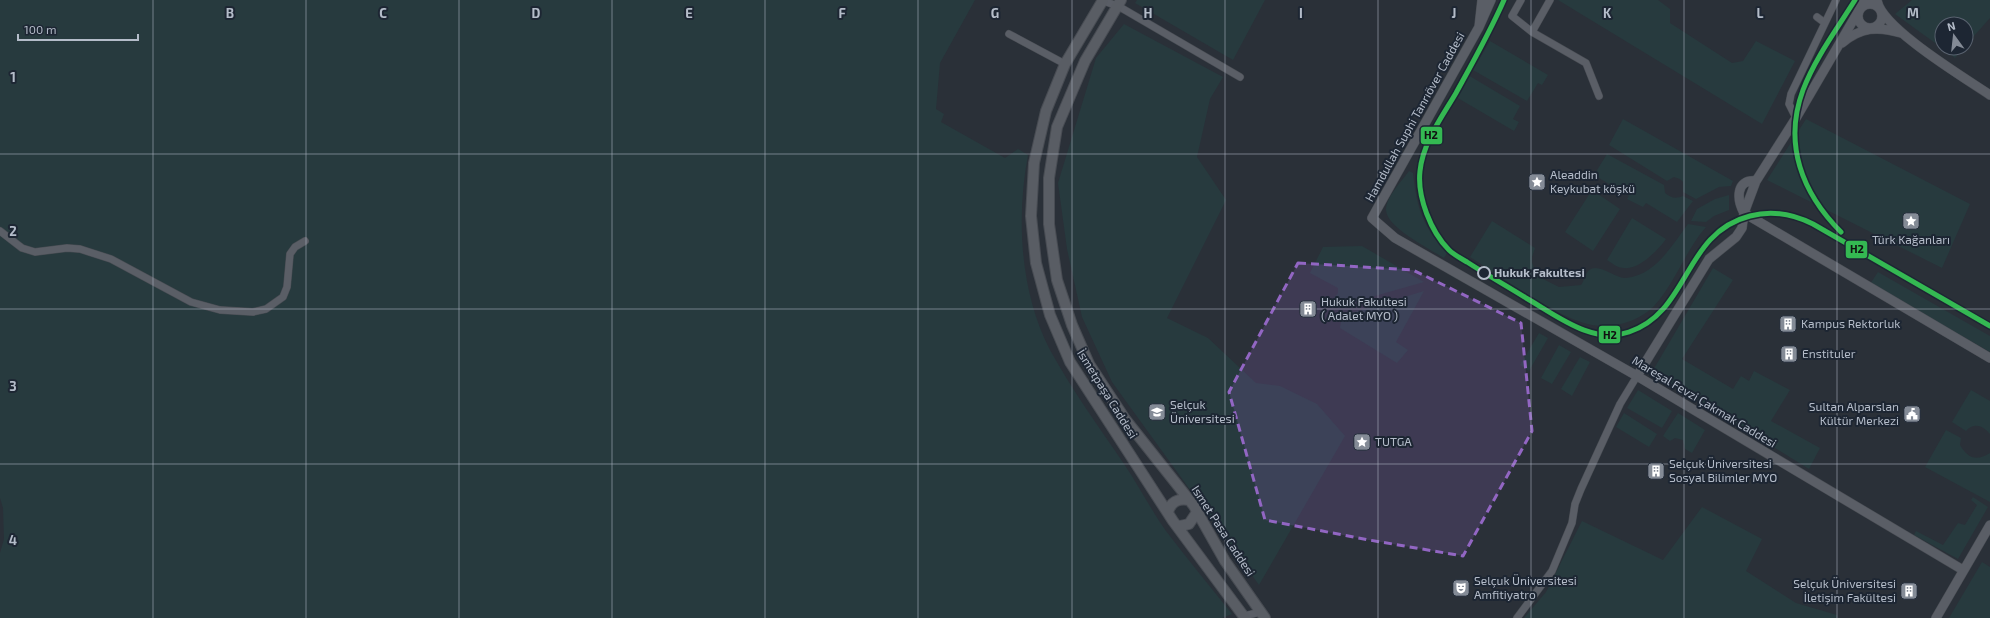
<svg xmlns="http://www.w3.org/2000/svg" width="1990" height="618" font-family="'Exo 2',sans-serif">
	<style>
		.green { fill: #273a3e }
		.lines { fill: none; stroke-linecap: round; stroke-linejoin: round }
		.minor-casing { stroke: #484c53; stroke-width: 8 }
		.tertiary-casing { stroke: #484c53; stroke-width: 10 }
		.secondary-casing { stroke: #484c53; stroke-width: 12 }
		.minor { stroke: #5a5e66; stroke-width: 7 }
		.tertiary { stroke: #5a5e66; stroke-width: 9 }
		.secondary { stroke: #595d64; stroke-width: 10 }
		.tram-1-casing { stroke: #1d2633; stroke-width: 8 }
		.tram-1 { stroke: #34b952; stroke-width: 5 }
		.marked { fill: #9266c3; fill-opacity: 0.2; stroke: #9266c3; stroke-width: 3; stroke-dasharray: 8 5; stroke-linejoin: round }
		.grid { fill: none; stroke: #b4bcc9; stroke-width: 1; stroke-opacity: 0.55 }
		.stop-dot { fill: #1d2633; stroke: #b4bcc9; stroke-width: 2 }
		.labels { text-anchor: middle; stroke-width: 4; stroke-linejoin: round; paint-order: stroke }
		.street-label { font-size: 12px; fill: #b4bcc9; stroke: #1d2633 }
		.poi-label { font-size: 12px; fill: #b4bcc9; stroke: #1d2633; text-anchor: start }
		.stop-label { font-size: 12px; font-weight: bold; fill: #b4bcc9; stroke: #1d2633; text-anchor: start }
		.grid-label { font-size: 13px; text-anchor: middle; font-weight: bold; fill: #b4bcc9; stroke: #1d2633; stroke-width: 4; stroke-linejoin: round; paint-order: stroke }
		.line-badge { stroke: #1d2633; stroke-width: 1.5 }
		.pale-badge-label { font-size: 11px; text-anchor: middle; font-weight: bold; fill: #111 }
	</style>
	<rect width="100%" height="100%" fill="#2a3038"/>
	<path class="green" d="M0 0H975L940 63 936 109 944 114 941 122 1005 158 1018 149 1028 155C1016 218 1020 292 1050 350 1072 390 1099 427 1124 464 1139 486 1151 510 1166 531 1187 559 1210 586 1232 614L1222 618H0V553L4 539 3 508 0 498Z
		M1137 0H1265L1233 60 1135 3Z
		M1558 0H1658L1670 9V23L1732 63 1743 61 1756 41 1795 61 1762 124Z
		M1912 0H1990V18L1966 45V24H1942V48L1895 14Z
		M1124 24 1223 77 1210 99 1197 157 1226 200 1167 318 1208 338 1256 383 1280 386 1317 404 1345 436 1259 585 1112 382 1082 317 1067 249 1058 183 1096 58Z
		M1490 41 1548 75 1542 85 1538 83 1527 101 1473 70Z
		M1942 48H1964L1955 58Z
		M1468 75 1520 106 1513 119 1519 122 1514 131 1456 97Z
		M1623 119 1733 181 1731 186 1719 187 1696 199 1683 192V182L1680 179 1674 177 1667 181 1609 145Z
		M1806 119 1970 204 1942 268 1767 180Z
		M1607 154 1664 185 1665 193C1671 198 1676 199 1683 196L1693 201 1677 222 1646 203 1643 207 1627 199 1629 196 1594 175Z
		M1409 171 1413 173C1417 209 1422 225 1447 253L1444 258C1430 249 1387 228 1386 210 1386 197 1402 181 1409 171Z
		M1592 190 1620 209 1593 251 1565 232Z
		M1729 195V210L1714 216 1706 222 1691 221 1697 209 1715 199Z
		M1632 218 1666 239C1658 250 1639 270 1624 268 1617 268 1612 263 1607 260Z
		M1492 221 1535 248 1532 257V262L1535 272 1541 278 1559 287 1581 285C1584 281 1585 275 1588 271 1597 261 1616 279 1626 278 1656 275 1672 245 1688 224L1706 227C1685 251 1676 282 1654 306 1640 321 1613 329 1592 325 1560 320 1500 276 1470 257Z
		M1362 246 1424 282 1343 305 1332 300 1338 293V288L1310 273 1323 247Z
		M1713 268 1733 280 1682 359 1733 389 1741 376 1749 381 1754 371 1790 390 1771 421 1820 448 1809 469 1652 372Z
		M1878 272 1990 336V352L1870 284Z
		M1424 291 1396 342 1408 350 1397 363 1340 328 1342 316Z
		M1539 333 1548 338 1529 371 1520 365Z
		M1559 345 1571 352 1552 384 1541 378Z
		M1580 357 1590 362 1572 396 1561 389Z
		M1638 390 1672 411 1662 428 1627 408Z
		M1971 390 1990 401V434C1983 426 1974 422 1966 431L1952 422Z
		M1624 413 1657 434 1649 447 1616 427Z
		M1678 413 1705 430 1692 453 1685 449 1683 440 1675 438 1670 441 1663 436Z
		M1946 430 1961 438 1960 445C1968 459 1977 461 1990 453V502L1925 467Z
		M1973 497 1988 507 1958 559 1914 535 1916 531 1943 545 1958 523 1965 525 1977 505 1971 500Z
		M1702 507 1762 539 1746 571 1796 603 1837 615V618H1524L1546 592 1582 521 1663 560Z
		M1982 562 1990 567V618H1949Z"/>
	<g class="lines">
		<defs>
			<path id="minor" d="M1521 0 1512 16 1532 32 1586 63 1599 96
				M1103 1 1118 6 1240 77
				M1817 17 1825 23
				M1532 32 1550 0
				M1009 34 1065 64
				M1796 118 1789 104 1791 94 1836 0
				M0 231 22 248 35 252 67 248 80 249 111 259 191 302 220 310 253 312 266 309 283 297 287 287 290 254 295 247 305 241
				M1244 616 1261 612
				M1517 618 1552 571 1572 523 1575 504 1581 489 1620 404 1637 376"/>
			<path id="tertiary" d="M1482 0 1479 27 1491 0
				M1877 0C1881 28 1965 78 1990 95
				M1858 16a12 12 0 1 1 24 0a12 12 0 1 1-24 0Z
				M1479 27 1372 218 1395 238 1637 376 1963 570
				M1842 43C1861 27 1878 26 1901 33
				M1744 213 1990 358
				M1744 213C1737 200 1735 179 1756 181
				M1637 376 1709 259 1736 237 1742 228 1744 213 1756 181 1796 118 1865 0
				M1936 618 1990 525"/>
			<path id="secondary" d="M1103 0 1065 64 1046 111 1034 163 1031 216 1036 263 1050 315 1070 362 1173 521 1245 618
				M1121 0 1085 61 1057 127 1049 178V224L1057 280 1072 325 1089 364 1125 419 1194 506 1225 561 1265 618
				M1168 513C1170 502 1178 498 1189 500
				M1176 525 1180 526 1189 524 1197 512"/>
		</defs>
		<use href="#minor" class="minor-casing"/>
		<use href="#tertiary" class="tertiary-casing"/>
		<use href="#secondary" class="secondary-casing"/>
		<use href="#minor" class="minor"/>
		<use href="#tertiary" class="tertiary"/>
		<use href="#secondary" class="secondary"/>
		<defs>
			<path id="tram-1" d="M1504 0C1490 32 1473 62 1456 93 1442 117 1423 142 1420 171 1417 197 1431 232 1449 250 1454 255 1462 259 1467 262 1487 275 1507 286 1526 298 1556 315 1592 345 1629 332 1690 312 1683 233 1750 216 1772 210 1793 214 1813 224L1990 326
				M1841 232C1802 193 1783 144 1803 90 1815 58 1837 29 1855 0"/>
		</defs>
		<use href="#tram-1" class="tram-1-casing"/>
		<use href="#tram-1" class="tram-1"/>
	</g>
	<path class="marked" d="M1298 263 1413 270 1521 323 1532 431 1463 556 1369 540 1265 520 1229 392Z"/>
	<path class="grid" d="M153 0V618M306 0V618M459 0V618M612 0V618M765 0V618M918 0V618M1072 0V618M1225 0V618M1378 0V618M1531 0V618M1684 0V618M1837 0V618M0 154H1990M0 309H1990M0 464H1990"/>
	<defs>
		<symbol id="sight-square" viewBox="-11 -11 22 22"><rect x="-9" y="-9" width="18" height="18" rx="4" fill="#848b96" stroke="#1d2633"/><path d="M0-6L1.8-2.2L6-1.7L2.9 1.2L3.7 5.4L0 3.3L-3.7 5.4L-2.9 1.2L-6-1.7L-1.8-2.2Z" fill="#fff"/></symbol>
		<symbol id="building-square" viewBox="-11 -11 22 22"><rect x="-9" y="-9" width="18" height="18" rx="4" fill="#848b96" stroke="#1d2633"/><path d="M-4-6H4V6H1V3H-1V6H-4ZM-2.5-4.3h1.7v1.8h-1.7ZM.8-4.3h1.7v1.8H.8ZM-2.5-1h1.7V.8h-1.7ZM.8-1h1.7V.8H.8Z" fill="#fff"/></symbol>
		<symbol id="university-square" viewBox="-11 -11 22 22"><rect x="-9" y="-9" width="18" height="18" rx="4" fill="#848b96" stroke="#1d2633"/><path d="M0-5L7-2L0 1L-7-2ZM-4 1L0 2.5L4 1V4Q0 6-4 4Z" fill="#fff"/></symbol>
		<symbol id="civic-square" viewBox="-11 -11 22 22"><rect x="-9" y="-9" width="18" height="18" rx="4" fill="#848b96" stroke="#1d2633"/><path d="M-.6-6.5H3V-4.5H.6V-3L4-1V1h2V6H-6V1h2V-1L-.6-3ZM-1.2 2.5V6h2.4V2.5Z" fill="#fff"/></symbol>
		<symbol id="theatre-square" viewBox="-11 -11 22 22"><rect x="-9" y="-9" width="18" height="18" rx="4" fill="#848b96" stroke="#1d2633"/><path d="M-5-5.5Q0-4 5-5.5V0Q5 5 0 6Q-5 5-5 0ZM-3.3-2.5H-1v1.5H-3.3ZM1-2.5H3.3v1.5H1ZM-2.8 1Q0 5.5 2.8 1Z" fill="#fff"/></symbol>
	</defs>
	<g fill-rule="evenodd">
		<use href="#sight-square" x="1527" y="172" width="20" height="20"/>
		<use href="#sight-square" x="1901" y="211" width="20" height="20"/>
		<use href="#building-square" x="1298" y="299" width="20" height="20"/>
		<use href="#building-square" x="1778" y="314" width="20" height="20"/>
		<use href="#building-square" x="1779" y="344" width="20" height="20"/>
		<use href="#university-square" x="1147" y="402" width="20" height="20"/>
		<use href="#civic-square" x="1902" y="404" width="20" height="20"/>
		<use href="#sight-square" x="1352" y="432" width="20" height="20"/>
		<use href="#building-square" x="1646" y="461" width="20" height="20"/>
		<use href="#theatre-square" x="1451" y="578" width="20" height="20"/>
		<use href="#building-square" x="1899" y="581" width="20" height="20"/>
	</g>
	<circle class="stop-dot" cx="1484" cy="273" r="6"/>
	<g class="labels">
		<g class="street-label">
			<text transform="translate(1415 117) rotate(-61)" y="4">Hamdullah Suphi Tanrıöver Caddesi</text>
			<text transform="translate(1107 394) rotate(58)" y="4">İsmetpaşa Caddesi</text>
			<text transform="translate(1704 402) rotate(31)" y="4">Mareşal Fevzi Çakmak Caddesi</text>
			<text transform="translate(1223 531) rotate(57)" y="4">Ismet Pasa Caddesi</text>
		</g>
		<g class="poi-label">
			<text x="1550" y="179">Aleaddin<tspan x="1550" dy="14">Keykubat köşkü</tspan></text>
			<text x="1911" y="244" text-anchor="middle">Türk Kağanları</text>
			<text x="1321" y="306">Hukuk Fakultesi<tspan x="1321" dy="14">( Adalet MYO )</tspan></text>
			<text x="1801" y="328">Kampus Rektorluk</text>
			<text x="1802" y="358">Enstituler</text>
			<text x="1170" y="409">Selçuk<tspan x="1170" dy="14">Üniversitesi</tspan></text>
			<text x="1899" y="411" text-anchor="end">Sultan Alparslan<tspan x="1899" dy="14">Kültür Merkezi</tspan></text>
			<text x="1375" y="446">TUTGA</text>
			<text x="1669" y="468">Selçuk Üniversitesi<tspan x="1669" dy="14">Sosyal Bilimler MYO</tspan></text>
			<text x="1474" y="585">Selçuk Üniversitesi<tspan x="1474" dy="14">Amfitiyatro</tspan></text>
			<text x="1896" y="588" text-anchor="end">Selçuk Üniversitesi<tspan x="1896" dy="14">İletişim Fakültesi</tspan></text>
		</g>
		<g class="stop-label">
			<text x="1494" y="277">Hukuk Fakultesi</text>
		</g>
	</g>
	<g class="grid-label">
		<text x="230" y="18">B</text>
		<text x="383" y="18">C</text>
		<text x="536" y="18">D</text>
		<text x="689" y="18">E</text>
		<text x="842" y="18">F</text>
		<text x="995" y="18">G</text>
		<text x="1148" y="18">H</text>
		<text x="1301" y="18">I</text>
		<text x="1454" y="18">J</text>
		<text x="1607" y="18">K</text>
		<text x="1760" y="18">L</text>
		<text x="1913" y="18">M</text>
		<text x="13" y="82">1</text>
		<text x="13" y="236">2</text>
		<text x="13" y="391">3</text>
		<text x="13" y="545">4</text>
	</g>
	<g class="line-badge">
		<rect x="1420" y="126" width="23" height="19" rx="4" fill="#34b952"/>
		<rect x="1845" y="240" width="23" height="19" rx="4" fill="#34b952"/>
		<rect x="1598" y="325" width="23" height="19" rx="4" fill="#34b952"/>
	</g>
	<g class="pale-badge-label">
		<text x="1431" y="139">H2</text>
		<text x="1857" y="253">H2</text>
		<text x="1610" y="339">H2</text>
	</g>
	<g transform="translate(1954 36) rotate(345)"><circle r="19" fill="#1d2633" stroke="#59626f"/>
	<path d="M0-3L7 15L0 10L-7 15Z" fill="#848b96"/>
	<text y="-6" font-size="11" font-weight="bold" text-anchor="middle" fill="#b4bcc9">N</text>
	</g>
	<path d="M18 34v6h120v-6" fill="none" stroke="#b4bcc9" stroke-width="2"/>
	<text x="24" y="34" font-size="12" fill="#b4bcc9" stroke="#1d2633" stroke-width="3" paint-order="stroke">100 m</text>
</svg>
